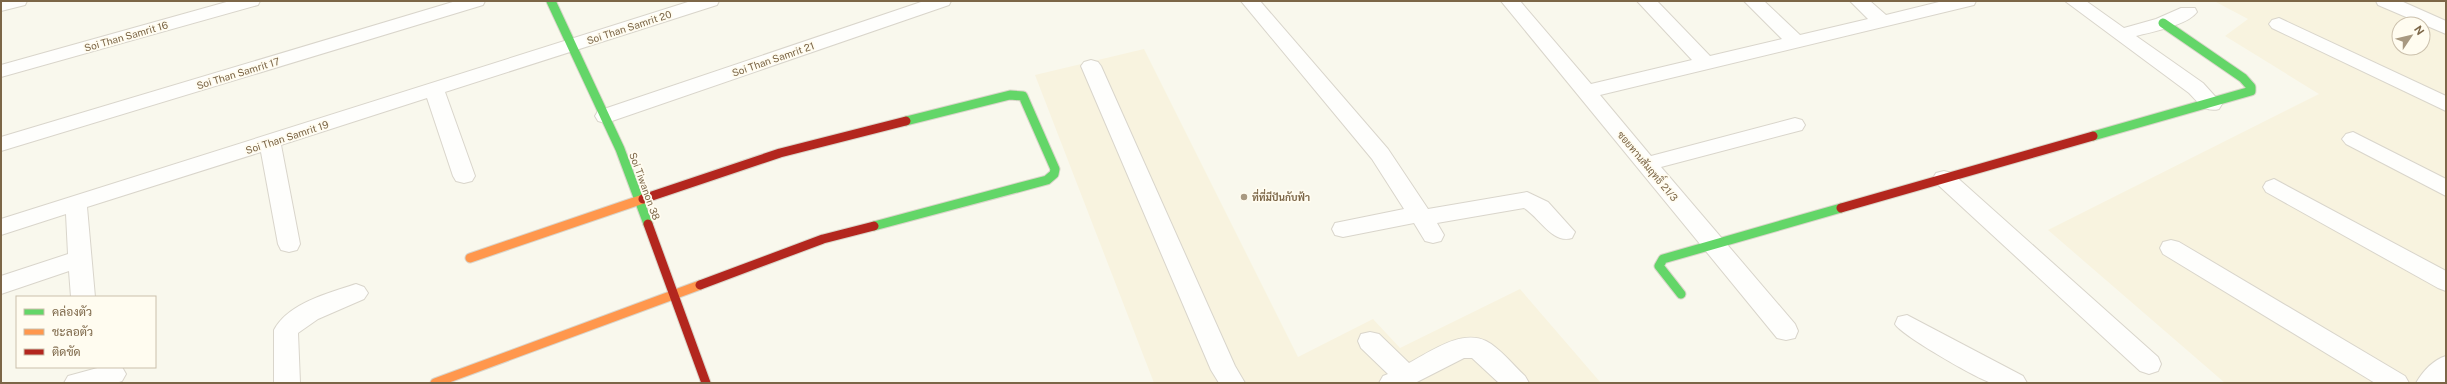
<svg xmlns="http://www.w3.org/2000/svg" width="2447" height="384" font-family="'Public Sans',Sarabun,sans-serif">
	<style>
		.residential { fill: #f8f3df; fill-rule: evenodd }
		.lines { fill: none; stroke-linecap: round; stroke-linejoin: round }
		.street-casing { stroke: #d9d5cb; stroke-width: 2 }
		.fast-casing { stroke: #dad5ca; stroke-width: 11 }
		.slow-casing { stroke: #dad5ca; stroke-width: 11 }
		.jam-casing { stroke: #dad5ca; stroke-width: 11 }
		.street { fill: #fefefc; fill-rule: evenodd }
		.fast { stroke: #63d668; stroke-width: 9 }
		.slow { stroke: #ff974d; stroke-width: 9 }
		.jam { stroke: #b3261e; stroke-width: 9 }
		.poi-dot { fill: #a89981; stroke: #fffcf0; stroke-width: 1.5 }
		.labels { text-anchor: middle; stroke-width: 3.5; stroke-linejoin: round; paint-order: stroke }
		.street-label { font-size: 10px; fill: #7c6647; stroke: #fffcf0 }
		.poi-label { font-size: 10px; font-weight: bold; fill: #7c6647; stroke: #fffcf0; text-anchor: start }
	</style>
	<rect width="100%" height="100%" fill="#f9f8ed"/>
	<path class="residential" d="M2214 1H2446V383H2225L2048 230 2319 94 2225 36 2248 19ZM2399 24H2423V48H2399Z
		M1144 49 1298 357 1373 319 1400 348 1520 289 1601 383H1154L1035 75Z"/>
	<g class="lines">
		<defs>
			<path id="street" d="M1 1H27L25 5 1 11Z
				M230 1H260L258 5 1 77V65Z
				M456 1H485L483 5 1 151V137Z
				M691 1H719L717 5 445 92 475 176 472 181 464 183 456 181 453 176 427 98 281 145 300 244 297 250 289 252 281 250 278 244 261 152 87 207 95 297H71L69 271 1 294V276L68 254 66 214 1 235V219Z
				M924 1H951L949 5 612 121 605 123 598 121 595 116 598 111Z
				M1241 1H1260L1388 149 1428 209 1527 192 1548 202 1575 232 1572 238C1552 244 1540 218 1524 208L1437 223 1444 235 1441 241 1433 243 1425 241 1414 223 1343 237 1335 235 1332 229 1335 223 1404 209 1372 159Z
				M1501 1H1520L1591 84 1692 60 1637 1H1657L1710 56 1782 39 1744 1H1764L1800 35 1868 19 1850 1H1870L1886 15 1943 1H1976L1974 5 1600 95 1651 156 1795 118 1802 120 1805 125 1802 130 1661 167 1795 324 1798 331 1795 338 1786 340 1777 338Z
				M2065 1H2086L2124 28 2156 19 2181 8H2195L2197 12C2188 25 2152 32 2136 36L2203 83 2222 104 2219 109C2205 113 2198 102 2189 93Z
				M2376 1H2401L2446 21V34L2378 5Z
				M2279 18 2446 96V111L2272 28 2269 24 2272 20Z
				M1091 60 1098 62 1101 66 1235 366 1245 383H1219L1211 370 1081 66 1084 62Z
				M2353 132 2446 179V196L2346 144 2342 139 2346 134Z
				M1944 171 1952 173 2158 357 2161 364 2158 371 2149 374 2140 371 1936 183 1933 178 1936 173Z
				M2274 179 2446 271V291L2438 288 2266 192 2263 187 2266 182Z
				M2171 240 2179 242 2405 376 2409 383H2375L2163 254 2160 248 2163 242Z
				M356 284 364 287 368 293 364 299 318 319 298 333 300 383H274V330C288 303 329 293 356 284Z
				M1907 315 2023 376 2027 383C2016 383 2003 384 1992 383 1979 380 1901 335 1895 324L1898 317Z
				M1370 332 1379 334 1409 363C1430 352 1461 329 1486 341 1500 348 1513 365 1525 376L1529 383H1499L1472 358H1464L1415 383H1379L1383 376 1388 374 1361 348 1358 341 1361 334Z
				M2446 356 2445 383H2416C2423 371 2433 360 2446 356Z
				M101 367H122L126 374 122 381 116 383H64L68 376Z"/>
			<path id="fast" d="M551 1 620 149 648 224
				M2093 136 2251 91V87L2243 78 2163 23
				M874 226 1047 180 1054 174 1055 169 1023 96 1010 95 906 121
				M1681 294 1659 266 1663 259 1841 208"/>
			<path id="slow" d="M470 258 643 199
				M435 383 700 285"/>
			<path id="jam" d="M643 199 780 153 906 121
				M1841 208 2093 136
				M648 224 706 383
				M700 285 823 239 874 226"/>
		</defs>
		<use href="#street" class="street-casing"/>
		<use href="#fast" class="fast-casing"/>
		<use href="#slow" class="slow-casing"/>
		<use href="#jam" class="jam-casing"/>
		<use href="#street" class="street"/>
		<use href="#fast" class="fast"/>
		<use href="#slow" class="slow"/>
		<use href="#jam" class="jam"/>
	</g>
	<circle class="poi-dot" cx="1244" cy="197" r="4"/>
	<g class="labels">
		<g class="street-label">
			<text transform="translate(629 27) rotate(-18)" y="4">Soi Than Samrit 20</text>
			<text transform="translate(126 36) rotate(-16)" y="4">Soi Than Samrit 16</text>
			<text transform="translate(773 59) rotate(-19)" y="4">Soi Than Samrit 21</text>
			<text transform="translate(238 73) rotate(-17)" y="4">Soi Than Samrit 17</text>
			<text transform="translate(287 137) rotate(-18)" y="4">Soi Than Samrit 19</text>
			<text transform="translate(1648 166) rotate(50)" y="4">ซอยทานสัมฤทธิ์ 21/3</text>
			<text transform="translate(645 186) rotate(70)" y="4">Soi Tiwanon 38</text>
		</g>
		<g class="poi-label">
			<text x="1252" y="201">ที่ที่มีปันกับฟ้า</text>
		</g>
	</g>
	<rect width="2447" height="384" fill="none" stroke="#7c6647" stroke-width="4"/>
	<rect x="16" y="296" width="140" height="72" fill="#fffcf0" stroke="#cbc0ac"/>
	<rect x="24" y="309" width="20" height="6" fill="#63d668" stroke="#cbc0ac"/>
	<text x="52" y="316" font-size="12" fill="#7c6647">คล่องตัว</text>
	<rect x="24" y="329" width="20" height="6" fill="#ff974d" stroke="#cbc0ac"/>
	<text x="52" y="336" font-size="12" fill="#7c6647">ชะลอตัว</text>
	<rect x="24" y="349" width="20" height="6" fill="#b3261e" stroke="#cbc0ac"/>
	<text x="52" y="356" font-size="12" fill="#7c6647">ติดขัด</text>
	<g transform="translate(2411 36) rotate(55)"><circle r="19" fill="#fffcf0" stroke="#cbc0ac"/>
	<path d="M0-3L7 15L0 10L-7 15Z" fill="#a89981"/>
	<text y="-6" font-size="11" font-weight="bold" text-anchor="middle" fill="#7c6647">N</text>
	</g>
</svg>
